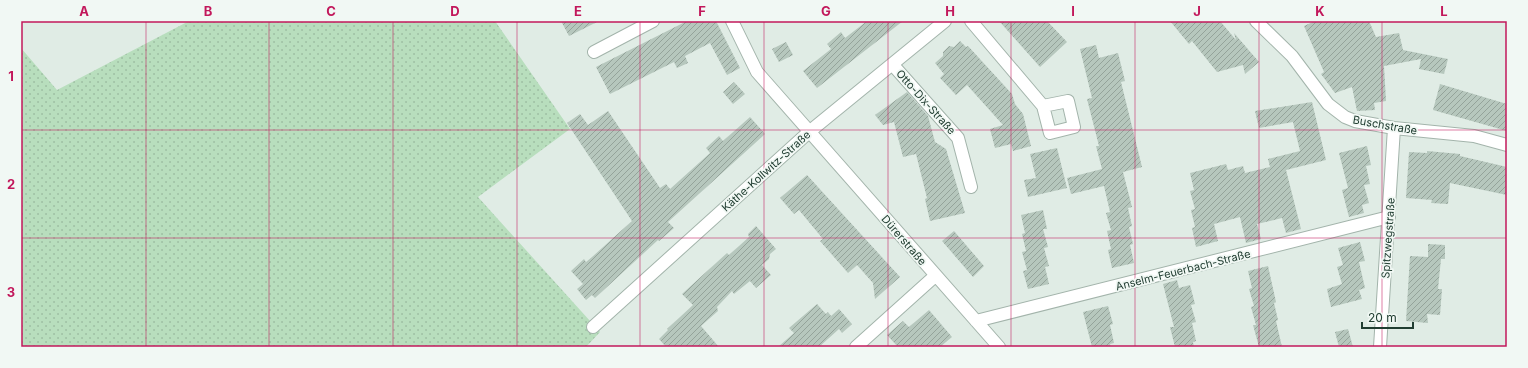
<svg xmlns="http://www.w3.org/2000/svg" width="1528" height="368" font-family="Inter,sans-serif">
	<style>
		.grass { fill: url(#grass-dots) }
		.building { fill: url(#building-hatch) }
		.lines { fill: none; stroke-linecap: round; stroke-linejoin: round }
		.street-casing { stroke: #a3b4ab; stroke-width: 14 }
		.street { stroke: #fff; stroke-width: 12 }
		.grid { fill: none; stroke: #c2185b; stroke-width: 1; stroke-opacity: 0.55 }
		.labels { text-anchor: middle; stroke-width: 3.5; stroke-linejoin: round; paint-order: stroke }
		.street-label { font-size: 11px; fill: #203d31; stroke: #f1f8f4 }
		.neatline { fill: none; stroke: #c2185b; stroke-width: 1.5 }
		.grid-label { font-size: 13px; text-anchor: middle; font-weight: bold; fill: #c2185b }
	</style>
	<defs>
		<pattern id="grass-dots" width="8" height="8" patternUnits="userSpaceOnUse"><rect width="8" height="8" fill="#b8debd"/><path d="M2 2h.1M6 6h.1" fill="none" stroke="#9ebfa3" stroke-width="1.8" stroke-linecap="round"/></pattern>
		<pattern id="building-hatch" width="6" height="6" patternUnits="userSpaceOnUse"><rect width="6" height="6" fill="#b6c7bd"/><path d="M-1 1l2-2M0 6l6-6M5 7l2-2" fill="none" stroke="#94a39a"/></pattern>
	</defs>
	<rect width="100%" height="100%" fill="#e0ece5"/>
	<path class="grass" d="M189 21H495L570 129 478 197 600 332 586 347H21V48L57 90Z"/>
	<path class="building" d="M561 21H599L569 36Z
		M687 21H716L740 68 727 75 710 43 685 56 688 63 677 68 674 62 610 94 596 67Z
		M867 21H903L817 88 803 71 831 49 827 44 841 32 845 38Z
		M999 21H1047L1067 42 1040 67Z
		M1170 21H1220L1236 40 1234 33 1259 62 1245 74 1243 65 1217 72 1192 41 1189 44Z
		M1315 21H1369L1376 37 1399 33 1403 50 1448 59 1444 74 1419 69 1421 59 1384 66 1386 101 1374 103 1375 110 1357 111 1352 87 1335 93 1321 74 1324 72 1304 26Z
		M960 41 966 47 968 46 1012 94 1015 104 1023 114 1031 146 1013 151 1011 144 995 148 990 129 1003 125 967 85 956 95 940 78 944 74 935 63 943 56V52L949 46 954 47Z
		M786 42 793 55 779 62 772 49Z
		M1096 45 1099 58 1118 53 1125 81 1121 82 1142 167 1123 172 1132 207 1128 208 1132 226 1129 227 1133 244 1130 245 1134 263 1112 268 1108 250 1111 249 1107 231 1111 230 1106 213 1110 212 1104 186 1071 194 1067 178 1102 169 1096 146H1099L1087 99 1092 98 1080 49Z
		M734 82 745 94 733 104 723 92Z
		M1440 84 1507 104V131L1433 110Z
		M907 92 928 116 935 142 946 149 965 213 930 221 925 199 927 198 916 154 903 157 894 122 883 125 875 115Z
		M1312 102 1326 160 1286 170 1301 229 1286 233 1282 218 1257 224 1261 239 1246 243 1240 217 1214 224 1218 241 1196 247 1192 228 1195 227 1191 210 1195 209 1190 191 1194 190 1190 173 1226 164 1228 170 1243 166 1245 173 1270 167 1268 159 1300 151 1293 122 1259 128 1255 111Z
		M608 111 660 188 666 184 670 189 710 153 706 148 719 136 723 141 750 117 765 134 668 222 674 228 659 241 658 240 595 298 592 295 586 300 577 289 583 284 571 271 584 259 586 262 592 257 632 221 567 123 580 114 588 125Z
		M1367 146 1371 165 1366 166 1370 184 1364 185 1369 203 1362 205 1364 213 1349 217 1342 190 1348 188 1339 153Z
		M1057 148 1067 188 1028 197 1024 180 1036 178 1030 154Z
		M1427 151 1460 154V156L1507 167V195L1450 183 1448 204 1431 203 1432 200 1406 198 1409 152 1427 153Z
		M807 175 900 277 875 299 873 283 857 265 848 273 820 241 823 239 799 210 794 214 780 198Z
		M1043 210 1047 229H1043L1048 247 1044 248 1049 266 1045 267 1049 284 1028 289 1023 271 1027 270 1022 252 1026 251 1022 234 1025 233 1021 215Z
		M756 226 776 249 770 254 769 259 762 265 771 275 756 288 750 281 734 294 732 291 717 307 718 311 701 326 719 347H666L659 339 668 330 667 329 693 305 682 294 727 253 729 255 749 237 748 234Z
		M954 231 984 266 973 277 942 241Z
		M1360 242 1365 261 1359 262 1365 288 1359 290 1362 299 1331 307 1327 289 1342 284 1337 267 1343 265 1338 248Z
		M1428 244 1445 245V259H1441L1438 289H1442L1440 315 1427 314 1428 323 1406 321 1410 256 1428 257Z
		M1268 266 1276 302 1274 303 1278 320 1276 321 1282 347H1259L1253 325H1256L1251 307 1254 306 1249 289 1252 288 1248 271Z
		M1177 280 1179 288 1190 285 1195 304 1191 305 1196 322 1192 323 1196 341 1193 342 1194 347H1175L1170 327H1174L1163 284Z
		M817 304 826 314 828 312 831 316 839 309 852 324 842 333 839 329 819 347H778L794 333 789 328Z
		M1108 306 1113 324 1110 325 1114 343 1110 344 1111 347H1092L1083 312Z
		M929 310 952 337 940 347H898L887 335 903 321 909 327Z
		M1348 329 1353 347H1339L1335 332Z"/>
	<g class="lines">
		<defs>
			<path id="street" d="M732 21 757 72 999 347
				M971 21 1043 106 1050 133 1074 127 1068 101 1043 106
				M1256 21 1292 56 1328 104 1345 117 1355 121 1394 128 1474 136 1507 145
				M594 52 653 21
				M892 64 958 138 971 187
				M976 321 1389 217
				M593 327 809 132 945 21
				M856 347 935 276
				M1380 347 1394 128"/>
		</defs>
		<use href="#street" class="street-casing"/>
		<use href="#street" class="street"/>
	</g>
	<path class="grid" d="M146 21V347M269 21V347M393 21V347M517 21V347M640 21V347M764 21V347M888 21V347M1011 21V347M1135 21V347M1259 21V347M1382 21V347M21 130H1507M21 238H1507"/>
	<g class="labels">
		<g class="street-label">
			<text transform="translate(926 102) rotate(48)" y="4">Otto-Dix-Straße</text>
			<text transform="translate(1385 125) rotate(10)" y="4">Buschstraße</text>
			<text transform="translate(766 171) rotate(-42)" y="4">Käthe-Kollwitz-Straße</text>
			<text transform="translate(1388 238) rotate(-86)" y="4">Spitzwegstraße</text>
			<text transform="translate(904 240) rotate(49)" y="4">Dürerstraße</text>
			<text transform="translate(1183 270) rotate(-14)" y="4">Anselm-Feuerbach-Straße</text>
		</g>
	</g>
	<rect width="1528" height="368" fill="none" stroke="#f1f8f4" stroke-width="44"/>
	<path d="M1362 322v6h51v-6" fill="none" stroke="#203d31" stroke-width="2"/>
	<text x="1368" y="322" font-size="12" fill="#203d31" stroke="#f1f8f4" stroke-width="3" paint-order="stroke">20 m</text>
	<rect x="22" y="22" width="1484" height="324" class="neatline"/>
	<g class="grid-label">
		<text x="84" y="16">A</text>
		<text x="208" y="16">B</text>
		<text x="331" y="16">C</text>
		<text x="455" y="16">D</text>
		<text x="578" y="16">E</text>
		<text x="702" y="16">F</text>
		<text x="826" y="16">G</text>
		<text x="950" y="16">H</text>
		<text x="1073" y="16">I</text>
		<text x="1197" y="16">J</text>
		<text x="1320" y="16">K</text>
		<text x="1444" y="16">L</text>
		<text x="11" y="81">1</text>
		<text x="11" y="189">2</text>
		<text x="11" y="297">3</text>
	</g>
</svg>
